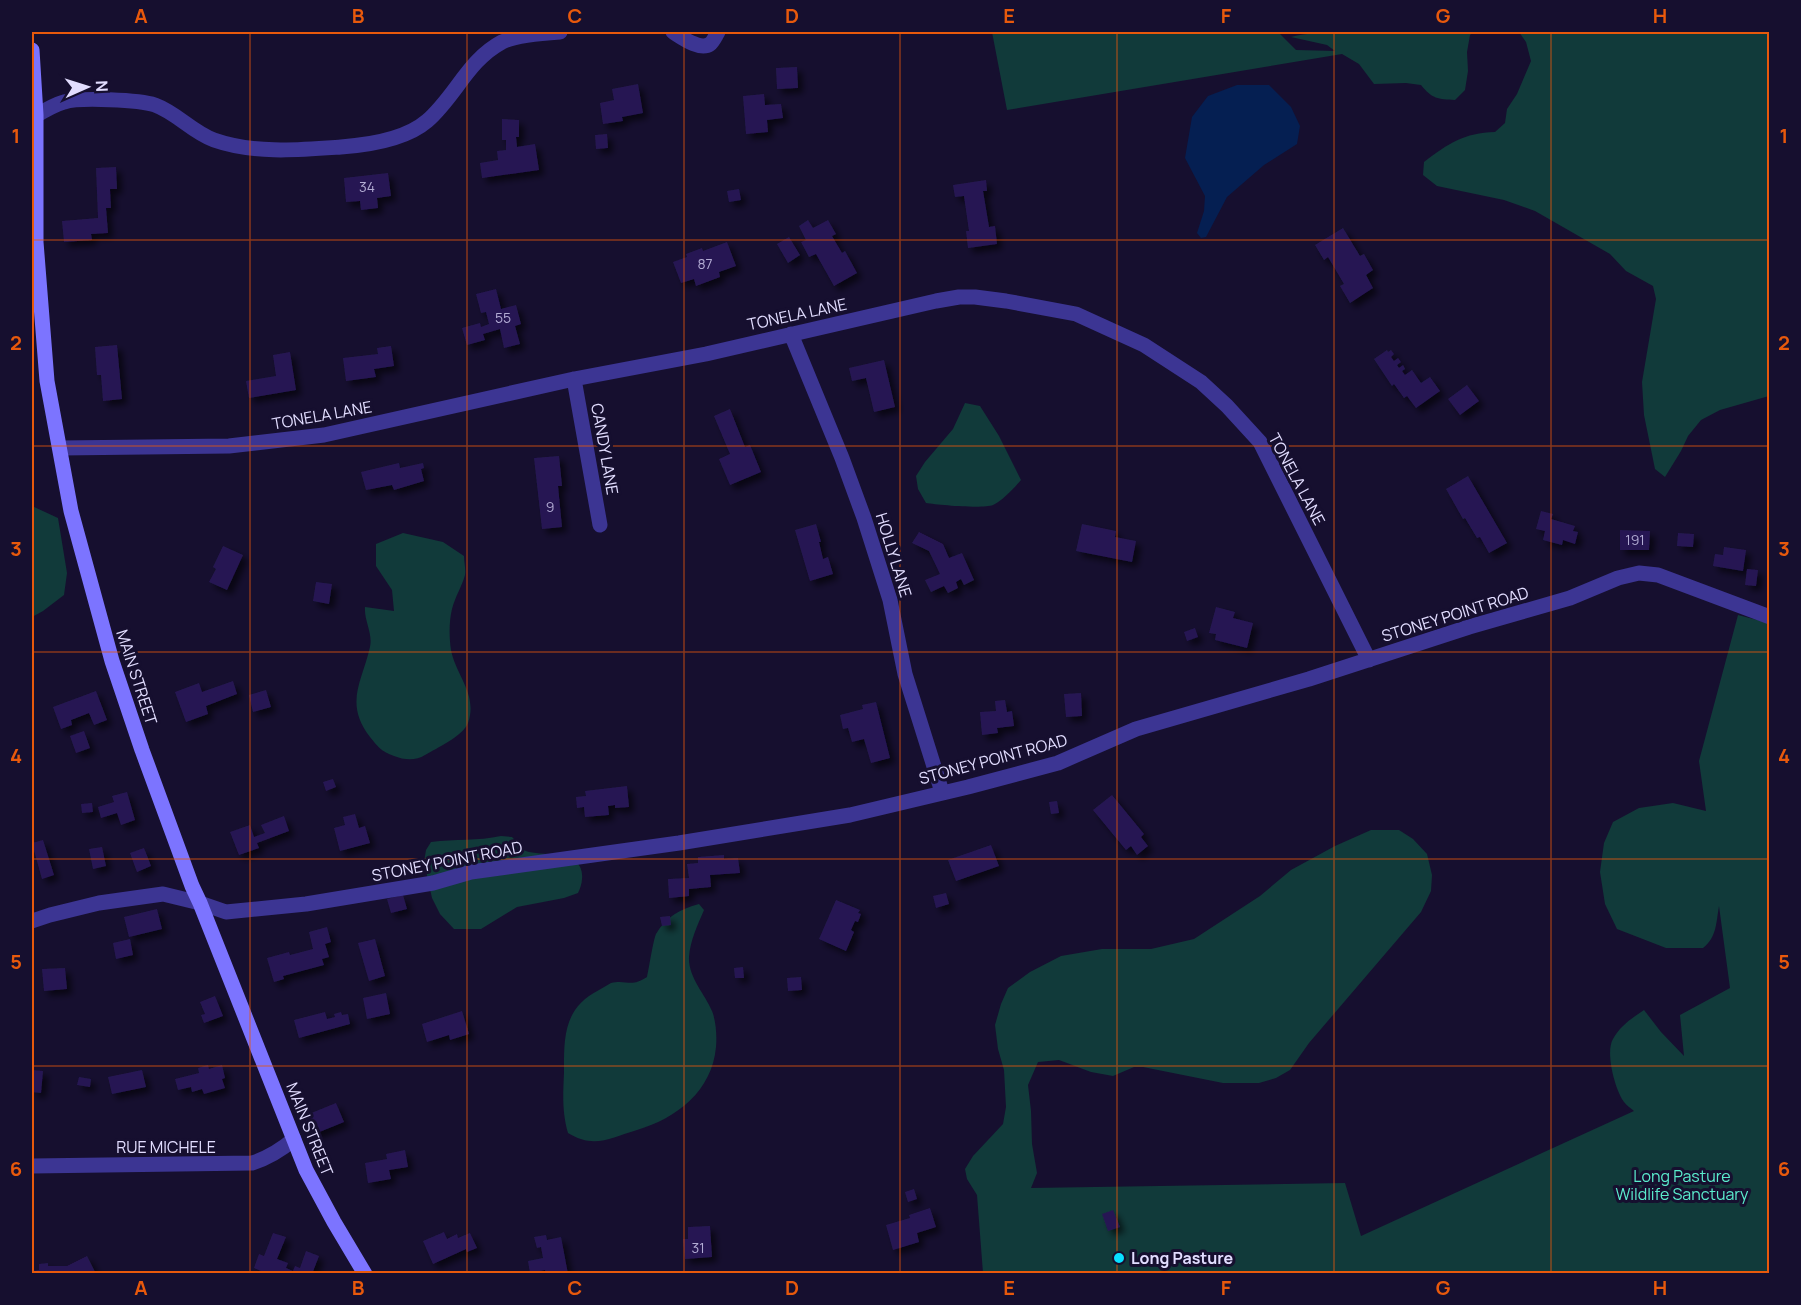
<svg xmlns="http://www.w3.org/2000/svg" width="1801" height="1305" font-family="Manrope,sans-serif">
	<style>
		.green { fill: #113a3a }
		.water { fill: #051f52 }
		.building { fill: #261952; filter: url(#shadow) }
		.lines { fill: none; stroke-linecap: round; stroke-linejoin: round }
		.street { stroke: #3c3593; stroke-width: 15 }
		.secondary { stroke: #7c74ff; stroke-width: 15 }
		.grid { fill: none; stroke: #e8590c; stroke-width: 1.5; stroke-opacity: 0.55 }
		.poi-dot { fill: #09dfff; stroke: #160f2f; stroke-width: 2 }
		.labels { text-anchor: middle; stroke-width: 6; stroke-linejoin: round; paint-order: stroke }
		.number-label { font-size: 14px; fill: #b3acd4 }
		.street-label { font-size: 16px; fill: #e2ddff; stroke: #160f2f }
		.park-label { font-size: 16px; fill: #5bedcd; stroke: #160f2f }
		.poi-label { font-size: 16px; font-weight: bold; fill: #e2ddff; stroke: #160f2f; text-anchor: start }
		.neatline { fill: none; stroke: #e8590c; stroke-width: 2 }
		.grid-label { font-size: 20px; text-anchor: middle; font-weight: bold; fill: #e8590c }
	</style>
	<defs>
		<filter id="shadow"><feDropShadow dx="5" dy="5" stdDeviation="3" flood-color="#0009"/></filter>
	</defs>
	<rect width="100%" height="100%" fill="#160f2f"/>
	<path class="green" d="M992 32H1278L1296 50 1335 51 1327 45 1291 37C1307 32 1323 34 1339 32H1473L1470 35 1467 52 1468 71 1465 90 1455 100C1438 99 1432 99 1421 85L1406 83 1374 84 1359 64 1342 54 1007 110Z
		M1519 32H1769V396L1720 410 1701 420 1688 436 1681 451 1665 477 1655 469 1644 415 1642 382 1656 299 1653 286 1626 271 1610 254 1535 211 1504 200 1437 186 1423 175 1424 162C1449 143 1464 133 1495 132L1505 123 1507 109 1517 94 1531 61 1526 42Z
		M965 403 980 406 999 436 1021 480C1014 488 1003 500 993 505 983 509 939 505 926 503L918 489 916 476 925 462 953 429Z
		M32 506 58 518 67 573 64 595 43 611 32 617Z
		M403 533 443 542 464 556C464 562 466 569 465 575 462 586 455 597 452 609 449 621 449 637 451 650 456 676 478 694 468 723 463 736 437 748 425 755 416 761 404 760 394 756 381 751 379 748 370 737 344 703 362 682 370 647 373 633 364 621 365 607L394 611 392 590 376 566V544Z
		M1738 615 1769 623V1273H983L977 1195 967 1179 965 1169 973 1156 1003 1124 1006 1107 1004 1070 998 1049 995 1025 1001 1004 1008 988 1030 972 1061 956 1102 949H1151L1194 939 1260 896 1291 870 1335 846 1371 830H1399L1413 839 1427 854 1432 875 1431 891 1421 912 1309 1043 1290 1070 1276 1078 1259 1083H1223L1143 1067H1134L1113 1076 1091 1072 1059 1060 1038 1062 1028 1085 1031 1111 1032 1144 1037 1173 1031 1188 1345 1183 1361 1236 1634 1111C1631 1108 1627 1106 1624 1102 1615 1090 1605 1052 1613 1039 1620 1026 1632 1018 1644 1010L1661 1032 1684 1056 1680 1015 1730 988 1719 906C1716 923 1717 937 1703 948H1666L1617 929 1605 904 1600 872 1604 843 1613 822 1639 808 1673 803 1706 811 1699 761Z
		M501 836 512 837C517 842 522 851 529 852 546 856 585 850 582 879 582 883 580 889 578 893L564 898 517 907 481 929H454L440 914 432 898 424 862 426 850 431 842C455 839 478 841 501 836Z
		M699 904 704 910C698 924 690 941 689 957 688 977 705 994 712 1011 716 1021 717 1036 716 1047 712 1091 677 1118 637 1130 610 1138 594 1149 568 1133 562 1112 563 1095 564 1073 564 1038 563 1008 599 990 603 988 607 985 611 983 626 979 631 988 647 977 649 968 653 941 656 934 666 917 680 909 699 904Z"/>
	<path class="water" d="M1237 85H1269L1291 107 1300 126 1297 144 1264 165 1227 197 1206 237 1201 238 1197 233 1204 211 1205 196 1185 158 1192 117 1208 96Z"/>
	<path class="building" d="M797 67 798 88 777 89 776 68Z
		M638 84 643 113 622 117 623 121 603 124 600 103 614 100 612 89Z
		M764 94 765 105 781 104 783 118 767 120 768 132 746 134 743 96Z
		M502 119 519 120V137H516L517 147 535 144 539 170 482 178 480 163 498 160 497 151 506 150V140H502Z
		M607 134 608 148 596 149 595 135Z
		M116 167 117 189H110L111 208H106L108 233 91 234 92 240 64 242 62 221 98 218 96 168Z
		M388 173 391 196 377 198 378 208 361 210 360 201 346 202 344 178Z
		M986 180 987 191H983L989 227 995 226 997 244 968 248 966 231H969L964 196 955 197 953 185Z
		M739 189 741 200 729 202 727 191Z
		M808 220 813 228 828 220 836 234 832 236 842 253 845 251 857 273 834 286 816 254 809 257 801 242 806 240 799 226Z
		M1343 228 1360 256 1364 254 1373 270 1366 275 1373 288 1350 303 1340 286 1344 284 1328 257 1324 260 1315 245Z
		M789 237 800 255 788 263 777 244Z
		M727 242 736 266 719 272 720 277 696 286 694 279 681 283 673 262 687 257 686 254 702 248 703 251Z
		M496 289 501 309 516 305 521 324 515 326 520 344 504 348 500 329 483 334 485 340 467 345 462 328 480 323 481 327 489 324 486 312 481 313 476 294Z
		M117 345 122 399 103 401 101 375H97L95 347Z
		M391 346 394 366 374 369 376 377 346 381 343 358 378 354 377 348Z
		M1387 350 1388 352 1391 350 1394 354 1391 357 1394 361 1398 358 1401 362 1397 365 1399 368 1403 365 1405 369 1402 371 1405 375 1412 370 1421 383 1430 377 1440 391 1416 408 1407 396 1404 398 1394 384 1392 386 1374 359Z
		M290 352 296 390 249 398 246 381 276 376 273 355Z
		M884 360 895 407 874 412 866 378 852 381 849 368Z
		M1467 385 1479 401 1460 415 1448 399Z
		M730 409 745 447 750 445 761 472 730 485 719 459 730 454 714 416Z
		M559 456 562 486H558L562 527 542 529 534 458Z
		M399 463 400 468 423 463 424 468 421 469 424 481 394 490 392 485 366 490 361 472Z
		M1468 476 1507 543 1489 553 1480 537 1477 538 1465 518 1463 519 1446 489Z
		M1541 511 1553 514 1551 519 1575 526 1573 531 1578 532 1575 544 1563 540 1562 545 1543 540 1545 531 1536 529Z
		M816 524 821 542H819L823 559 828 557 833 574 810 581 795 530Z
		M1082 524 1116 531 1115 537 1136 541 1132 562 1076 551Z
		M1620 530 1650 531 1649 550H1620Z
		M919 532 943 544 949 558 962 553 974 580 964 585 961 579 956 582 958 588 948 593 944 586 931 592 925 580 940 574 929 551 912 543Z
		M1678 533 1694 534 1693 547 1677 546Z
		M223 546 243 555 227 590 209 582 216 569 213 567Z
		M1724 547 1746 550 1743 571 1713 566 1715 554 1723 555Z
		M1747 569 1758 570 1756 586 1745 585Z
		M316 582 332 584 329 604 313 601Z
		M1216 607 1235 612 1233 618 1253 623 1247 648 1215 640 1216 634 1209 633Z
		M1195 628 1198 637 1187 641 1184 632Z
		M233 681 237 694 206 706 208 714 186 722 175 692 199 683 202 692Z
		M266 690 271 707 253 712 249 695Z
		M96 691 107 720 94 725 89 713 71 720 72 725 61 729 53 707Z
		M1081 693 1082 716 1066 717 1064 694Z
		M1005 700 1007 712 1012 711 1014 726 997 728 998 733 982 735 980 712 996 711 995 701Z
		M876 702 890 758 871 763 864 739 852 742 848 728 843 729 840 715 863 709 862 705Z
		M84 731 90 748 76 753 70 736Z
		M333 779 336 787 326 791 323 782Z
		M627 786 629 807 615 808V805L608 806 609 815 585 817 584 807 577 808 576 797 586 796 585 791Z
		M127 792 135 820 121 825 117 813 101 818 98 807 114 802 112 796Z
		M1112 795 1144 834 1141 837 1148 846 1137 855 1131 846 1126 850 1093 810Z
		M1057 801 1059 813 1051 814 1049 802Z
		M92 803 93 812 82 813 81 804Z
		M355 814 359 828 365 826 370 843 340 851 334 828 345 825 343 817Z
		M284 816 289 831 257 843 259 848 239 855 230 832 250 825 254 837 265 833 261 825Z
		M43 840 54 875 42 879 32 843Z
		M991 845 999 866 956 881 948 860Z
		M102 847 106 866 93 869 89 849Z
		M144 848 151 866 137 872 130 853Z
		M724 855V859L738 858 740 873 710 875 711 887 689 889V896L669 898 668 879 689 878 687 864 698 863V857Z
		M946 893 949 904 936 908 933 896Z
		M403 895 407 909 391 913 387 899Z
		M836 900 860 910 858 913 861 914 858 922 855 921 851 930 854 932 846 951 819 939Z
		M157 909 162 929 129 937 124 917Z
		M670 916 671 925 662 926 660 917Z
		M327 927 331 942 325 944 329 957 322 959 324 965 283 976 284 979 274 982 267 958 289 952 290 955 313 949 309 932Z
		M130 939 133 955 116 959 113 943Z
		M375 939 385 976 369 981 358 943Z
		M743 967 744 978H735L734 968Z
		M65 968 67 989 44 991 42 969Z
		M801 977 802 990 788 991 787 978Z
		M386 993 390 1014 367 1019 363 998Z
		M215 996 223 1016 204 1023 201 1015 205 1014 200 1002Z
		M462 1011 469 1034 450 1040 449 1035 427 1042 422 1024Z
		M325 1012 327 1019 335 1017 334 1014 341 1012 342 1015 348 1014 350 1024 299 1038 294 1020Z
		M208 1065 209 1069 222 1065 225 1078 222 1079 225 1088 204 1094 202 1089 192 1092 191 1087 178 1090 175 1079 199 1073 198 1068Z
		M32 1070 43 1071 41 1093 32 1092Z
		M142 1070 146 1087 112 1094 108 1077Z
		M79 1077 91 1079 90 1087 77 1085Z
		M336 1103 344 1122 312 1135 304 1116Z
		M405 1150 408 1167 389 1170 391 1179 368 1183 365 1163 387 1159 386 1154Z
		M914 1189 917 1199 908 1202 905 1192Z
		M930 1208 936 1227 917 1233 919 1242 893 1250 886 1225 910 1218 909 1215Z
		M1113 1210 1120 1227 1108 1231 1102 1214Z
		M710 1226 712 1257 685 1259 683 1239H688V1227Z
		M444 1232 447 1239 457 1234 458 1238 470 1233 477 1248 467 1252 466 1249 433 1264 423 1241Z
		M273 1233 286 1237 277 1259 288 1263 286 1268 293 1271 295 1266 300 1268 306 1251 319 1256 312 1274 305 1271V1274H268L254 1268 259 1254 264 1256Z
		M546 1235 547 1240 561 1237 568 1274H546L545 1270 530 1273 528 1261 543 1258 541 1247 537 1248 534 1237Z
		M87 1256 96 1274H32V1271L39 1270V1264L48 1263V1266H67Z"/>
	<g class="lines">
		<path class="street" d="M673 32C681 37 700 51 710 44 713 42 716 35 718 32
			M32 118C42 112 53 105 64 102 80 97 140 100 155 105 177 113 192 132 214 140 254 154 299 150 341 147 368 145 405 140 427 121 455 97 468 60 502 42 514 36 545 33 560 32
			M791 334 842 458 864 518 890 600 905 674 942 792
			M574 379 600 525
			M61 448 229 446 324 435 574 379 706 354 936 301 959 297H975L1006 301 1076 314 1144 345 1201 382 1227 406 1260 442 1369 660
			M32 921 50 915 99 903 163 894 200 903 226 912 306 904 433 883 471 872 679 843 850 815 968 787 1058 763 1136 729 1309 679 1469 627 1570 598 1618 578 1639 573 1658 575 1770 617
			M32 1166 252 1163C268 1158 281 1150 294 1139"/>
		<path class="secondary" d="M32 50 36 115V242L44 343 47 381 71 511 112 661 142 750 192 886 200 903 306 1170 334 1222 365 1274"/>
	</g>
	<path class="grid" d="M250 32V1274M467 32V1274M684 32V1274M900 32V1274M1117 32V1274M1334 32V1274M1551 32V1274M32 240H1770M32 446H1770M32 652H1770M32 859H1770M32 1066H1770"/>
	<circle class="poi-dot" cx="1119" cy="1258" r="6"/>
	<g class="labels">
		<g class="number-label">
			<text x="367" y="192">34</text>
			<text x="705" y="269">87</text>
			<text x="503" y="323">55</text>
			<text x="550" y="512">9</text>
			<text x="1635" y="545">191</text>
			<text x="698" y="1253">31</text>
		</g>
		<g class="street-label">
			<text transform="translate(797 314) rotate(-12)" y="6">TONELA LANE</text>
			<text transform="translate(322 415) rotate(-10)" y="6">TONELA LANE</text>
			<text transform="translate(605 449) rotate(80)" y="6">CANDY LANE</text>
			<text transform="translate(1297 479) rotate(62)" y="6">TONELA LANE</text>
			<text transform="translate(894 555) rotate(73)" y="6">HOLLY LANE</text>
			<text transform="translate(1455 614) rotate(-17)" y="6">STONEY POINT ROAD</text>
			<text transform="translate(137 677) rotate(72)" y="6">MAIN STREET</text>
			<text transform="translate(993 759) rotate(-15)" y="6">STONEY POINT ROAD</text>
			<text transform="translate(447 861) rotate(-11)" y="6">STONEY POINT ROAD</text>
			<text transform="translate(310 1129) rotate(68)" y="6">MAIN STREET</text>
			<text x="166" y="1153">RUE MICHELE</text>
		</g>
		<g class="park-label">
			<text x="1682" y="1182">Long Pasture<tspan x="1682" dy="18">Wildlife Sanctuary</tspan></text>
		</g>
		<g class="poi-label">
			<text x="1131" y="1264">Long Pasture</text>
		</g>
	</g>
	<rect width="1801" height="1305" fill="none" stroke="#160f2f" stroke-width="66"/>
	<g transform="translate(87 87) rotate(87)" stroke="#160f2f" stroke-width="4.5" paint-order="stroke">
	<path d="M0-4.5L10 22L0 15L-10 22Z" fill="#e2ddff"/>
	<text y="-9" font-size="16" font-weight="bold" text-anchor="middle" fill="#e2ddff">N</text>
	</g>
	<rect x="33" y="33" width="1735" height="1239" class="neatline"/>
	<g class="grid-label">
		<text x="141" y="23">A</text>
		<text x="358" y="23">B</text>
		<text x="575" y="23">C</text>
		<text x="792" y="23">D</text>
		<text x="1009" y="23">E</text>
		<text x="1226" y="23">F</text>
		<text x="1443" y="23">G</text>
		<text x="1660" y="23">H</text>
		<text x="16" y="143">1</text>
		<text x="1784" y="143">1</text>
		<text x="16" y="350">2</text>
		<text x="1784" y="350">2</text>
		<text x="16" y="556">3</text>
		<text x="1784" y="556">3</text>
		<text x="16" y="763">4</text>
		<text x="1784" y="763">4</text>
		<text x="16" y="969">5</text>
		<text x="1784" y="969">5</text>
		<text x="16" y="1176">6</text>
		<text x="1784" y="1176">6</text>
		<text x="141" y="1295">A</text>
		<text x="358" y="1295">B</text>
		<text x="575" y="1295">C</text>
		<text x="792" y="1295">D</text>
		<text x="1009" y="1295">E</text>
		<text x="1226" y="1295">F</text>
		<text x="1443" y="1295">G</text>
		<text x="1660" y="1295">H</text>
	</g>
</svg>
